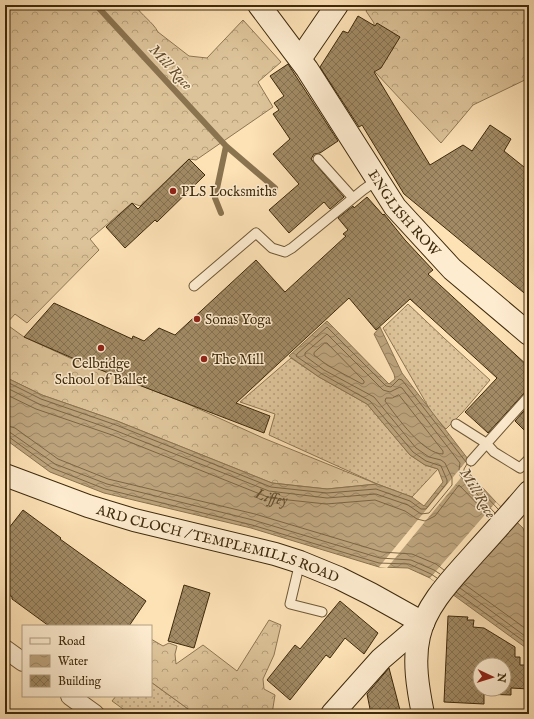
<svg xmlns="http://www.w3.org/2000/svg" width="534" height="719" font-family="'IM FELL English',serif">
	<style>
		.grass { fill: url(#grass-dots); stroke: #8e7652 }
		.forest { fill: url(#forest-crowns); stroke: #8e7652 }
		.water { fill: url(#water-waves); stroke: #8a734f }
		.pier { fill: #fde2b6 }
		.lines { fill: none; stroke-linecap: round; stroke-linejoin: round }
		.shore { stroke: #7d6644; stroke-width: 1 }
		.stream { stroke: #8a734f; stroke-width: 6 }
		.building { fill: url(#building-cross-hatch); stroke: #3e2a0c; fill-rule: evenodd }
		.lane-casing { stroke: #6e5836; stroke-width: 11 }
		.street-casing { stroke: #6e5836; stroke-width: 20 }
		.secondary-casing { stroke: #3e2a0c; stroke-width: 24 }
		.lane { stroke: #feecd0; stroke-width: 9 }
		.street { stroke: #feecd0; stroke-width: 18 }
		.secondary { stroke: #feecd0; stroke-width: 22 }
		.poi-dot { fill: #8f2418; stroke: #feecd0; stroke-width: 1.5 }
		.labels { text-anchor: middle; stroke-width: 3; stroke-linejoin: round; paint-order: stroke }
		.poi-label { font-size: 14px; fill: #3e2a0c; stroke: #feecd0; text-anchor: start }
		.street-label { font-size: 14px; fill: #3e2a0c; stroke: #feecd0 }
		.water-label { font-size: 15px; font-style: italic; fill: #644e2e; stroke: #feecd0 }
	</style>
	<defs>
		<pattern id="grass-dots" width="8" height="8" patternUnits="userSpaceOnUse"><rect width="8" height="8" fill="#ddc399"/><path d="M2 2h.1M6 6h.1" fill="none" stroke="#b59f7b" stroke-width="1.8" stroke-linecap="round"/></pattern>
		<pattern id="forest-crowns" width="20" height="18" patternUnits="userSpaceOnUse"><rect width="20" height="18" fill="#ddc399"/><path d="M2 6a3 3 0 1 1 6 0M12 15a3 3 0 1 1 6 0" fill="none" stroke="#b59f7b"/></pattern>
		<pattern id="water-waves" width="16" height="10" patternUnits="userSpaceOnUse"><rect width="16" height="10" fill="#bca37c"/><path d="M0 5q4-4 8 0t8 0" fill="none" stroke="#9a8564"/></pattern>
		<pattern id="building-cross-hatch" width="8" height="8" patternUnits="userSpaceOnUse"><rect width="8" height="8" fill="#a18a64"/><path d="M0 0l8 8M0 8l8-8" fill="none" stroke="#857151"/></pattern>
	</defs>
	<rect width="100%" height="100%" fill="#fde2b6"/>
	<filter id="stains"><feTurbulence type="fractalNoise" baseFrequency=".005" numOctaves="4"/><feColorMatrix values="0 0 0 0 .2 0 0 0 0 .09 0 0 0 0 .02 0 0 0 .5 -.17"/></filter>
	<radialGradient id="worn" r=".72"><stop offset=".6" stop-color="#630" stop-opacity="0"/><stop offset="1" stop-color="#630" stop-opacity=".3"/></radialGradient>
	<path class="grass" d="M408 304 444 338 490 380 462 413 446 429 433 415 383 328Z
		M291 358 319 377 367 404 410 455 425 465 438 469 412 497 377 484 269 435 275 414 240 402Z
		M151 682 195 714H130L112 701 116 696H151Z"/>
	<path class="forest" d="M5 5H135C141 15 153 22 158 32L189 56 207 58 243 20 281 62 258 82 273 107 196 160 189 159 140 206 132 203 90 239 99 250 27 323 15 314 6 324 24 337 70 358 188 404 263 438 377 484 327 489 272 483 117 421 42 395 5 377Z
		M370 5H529V78L473 105 441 143 363 59 373 39 374 23 366 11Z
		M269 620 281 625 274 655 263 679 264 689 275 695 272 714H195L151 682V639L163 646 169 643 177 646 175 654 176 664 203 645 237 671Z"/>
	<path class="water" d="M327 321 389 384 395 379 394 374 374 334 380 327 402 373 468 459 473 463 467 471 496 502 523 528 529 545V650L430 578 408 568 379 567 251 528 104 493 50 472 5 439V377L42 395 117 421 272 483 327 489 377 484 412 497 424 506 443 482 438 469 425 465 410 455 367 404 319 377 289 356Z"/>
	<path class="pier" d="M468 459 473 463 387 568 379 567Z
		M496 502 509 515 450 593 430 578Z"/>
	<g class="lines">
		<g class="shore">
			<path d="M325 343H327L364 381V383L362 384 327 365 314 355V353Z"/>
			<path d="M5 381 41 399 116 425 271 487 327 493 376 489 410 501 421 509H426L447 483V480L441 466 426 461 413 452 370 401 322 374 296 356 297 354 327 327 386 386 391 387 399 379 402 380 466 462"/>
			<path d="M5 387 39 404 114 430 269 491 327 498 376 494 408 505 421 514 429 513 452 485V478L445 463 441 460 429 457 416 448 374 397 324 370 305 356V353L327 334 383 390 390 392 400 387 402 388 460 463 459 470 460 476 495 513"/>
			<path id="s1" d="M5 394 36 409 112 435 270 498 326 504 375 500 405 511 417 519 425 521 435 516 459 485 491 518"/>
			<path d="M399 395 443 451V454C423 454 397 417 385 401L386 398H392Z"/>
			<path d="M5 425 15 428 58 459 108 479 255 514 382 552 412 554 436 564 444 570"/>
			<path d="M5 431 11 433 55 464 107 484 253 520 380 558 411 560 434 570 440 574"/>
			<path d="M5 436 9 437 52 468 105 489 252 525 379 563 409 564 431 574 437 578"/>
			<path d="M467 464 464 469V473L498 509"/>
			<path d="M464 584 529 631"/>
			<path d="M460 588 529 639"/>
			<path d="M456 592 529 645"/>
		</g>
		<path class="stream" d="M96 5 226 146 275 188
			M221 213 215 198 226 146"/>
	</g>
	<path class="building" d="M358 16 375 26 377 23 400 37 381 68 374 72 430 165 463 145 472 151 490 125 511 139 504 151 529 171V297L404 194 362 125 359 127 320 67 343 31 348 33Z
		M288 64 338 141 320 153 314 154 311 159 344 197 330 209 324 202 289 233 269 210 299 184 273 154 290 139 273 114 279 110 274 103 284 96 270 76Z
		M189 159 205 175 157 222 155 220 125 248 106 227 132 203 138 209Z
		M367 197 383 215 384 214 405 240 433 270 428 274 529 367V390L525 392 488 433 465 412 497 378 410 299 376 330 349 298 236 403 270 416 264 433 118 377 70 357 24 337 54 303 132 339 133 336 144 341 159 328 175 335 256 260 285 292 346 236 343 234 348 230 338 218 353 206 354 208Z
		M529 405V435L515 421Z
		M23 510 61 538 60 539 146 601 129 626H49L12 599V597L5 592V533Z
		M184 585 210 593 194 648 168 641Z
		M340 601 378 633 364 654 345 638 330 658 326 655 290 700 267 680 295 645 300 649Z
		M448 616 468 617 467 620H474L473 627 484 628 515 647V657H520V665H529V689L511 688V695L484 694V704L444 702ZM480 665H504V689H480Z
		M389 668 401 714H371L367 694Z"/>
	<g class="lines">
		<defs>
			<path id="lane" d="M318 159 353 198
				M194 286 256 233 272 248 285 252 292 248 363 190 377 180
				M456 424 486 443 494 452 520 468 529 459
				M471 461 529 396
				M300 562 290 604 322 612"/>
			<path id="street" d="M5 649 23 662
				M70 696 95 714"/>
			<g id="secondary">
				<path id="s2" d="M259 5 307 69 395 207 452 269 529 334"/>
				<path d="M300 59 337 5"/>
				<path id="s3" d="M5 475 88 506 134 520 275 554 300 562 339 578 371 594 423 623"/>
				<path d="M332 714 381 659 423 623"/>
				<path d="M423 714C418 689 413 661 419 636 426 604 454 577 474 554 493 533 511 513 529 492"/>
			</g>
		</defs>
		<use href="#lane" class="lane-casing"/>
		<use href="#street" class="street-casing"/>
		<use href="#secondary" class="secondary-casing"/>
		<use href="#lane" class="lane"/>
		<use href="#street" class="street"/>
		<use href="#secondary" class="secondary"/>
	</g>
	<g class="poi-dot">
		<circle cx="173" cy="191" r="4"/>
		<circle cx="197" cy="319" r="4"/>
		<circle cx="101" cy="348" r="4"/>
		<circle cx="204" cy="359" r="4"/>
	</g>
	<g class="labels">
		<g class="poi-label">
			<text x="181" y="196">PLS Locksmiths</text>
			<text x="205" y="324">Sonas Yoga</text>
			<text x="212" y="364">The Mill</text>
			<text x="101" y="368" text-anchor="middle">Celbridge<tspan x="101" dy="16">School of Ballet</tspan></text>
		</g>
		<g class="street-label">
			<text dy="5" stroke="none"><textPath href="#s2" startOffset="254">ENGLISH ROW</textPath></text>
			<text dy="5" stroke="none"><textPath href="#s3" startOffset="224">ARD CLOCH / TEMPLEMILLS ROAD</textPath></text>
		</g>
		<g class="water-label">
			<text transform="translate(171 67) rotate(47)" y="5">Mill Race</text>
			<text transform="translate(478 493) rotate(59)" y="5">Mill Race</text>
			<text dy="5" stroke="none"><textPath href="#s1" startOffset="286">Liffey</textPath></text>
		</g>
	</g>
	<rect width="534" height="719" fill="none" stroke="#fde2b6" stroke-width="20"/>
	<rect x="6" y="6" width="522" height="707" fill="none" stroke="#3e2a0c" stroke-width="2"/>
	<rect x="10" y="10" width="514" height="699" fill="none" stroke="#3e2a0c"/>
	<rect x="22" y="625" width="130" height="72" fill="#feecd0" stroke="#b19e82"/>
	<rect x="30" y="638" width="20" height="6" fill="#feecd0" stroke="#b19e82"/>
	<text x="58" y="645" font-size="12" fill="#3e2a0c">Road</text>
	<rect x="30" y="655" width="20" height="12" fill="url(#water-waves)" stroke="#b19e82"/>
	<text x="58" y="665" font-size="12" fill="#3e2a0c">Water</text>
	<rect x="30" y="675" width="20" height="12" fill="url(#building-cross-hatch)" stroke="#b19e82"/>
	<text x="58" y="685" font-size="12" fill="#3e2a0c">Building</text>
	<g transform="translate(492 677) rotate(94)"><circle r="19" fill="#feecd0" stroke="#b19e82"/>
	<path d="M0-3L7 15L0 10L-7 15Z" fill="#8f2418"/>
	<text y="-6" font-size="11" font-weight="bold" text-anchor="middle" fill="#3e2a0c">N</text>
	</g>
	<rect width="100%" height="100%" filter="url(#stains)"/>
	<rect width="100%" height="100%" fill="url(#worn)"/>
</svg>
